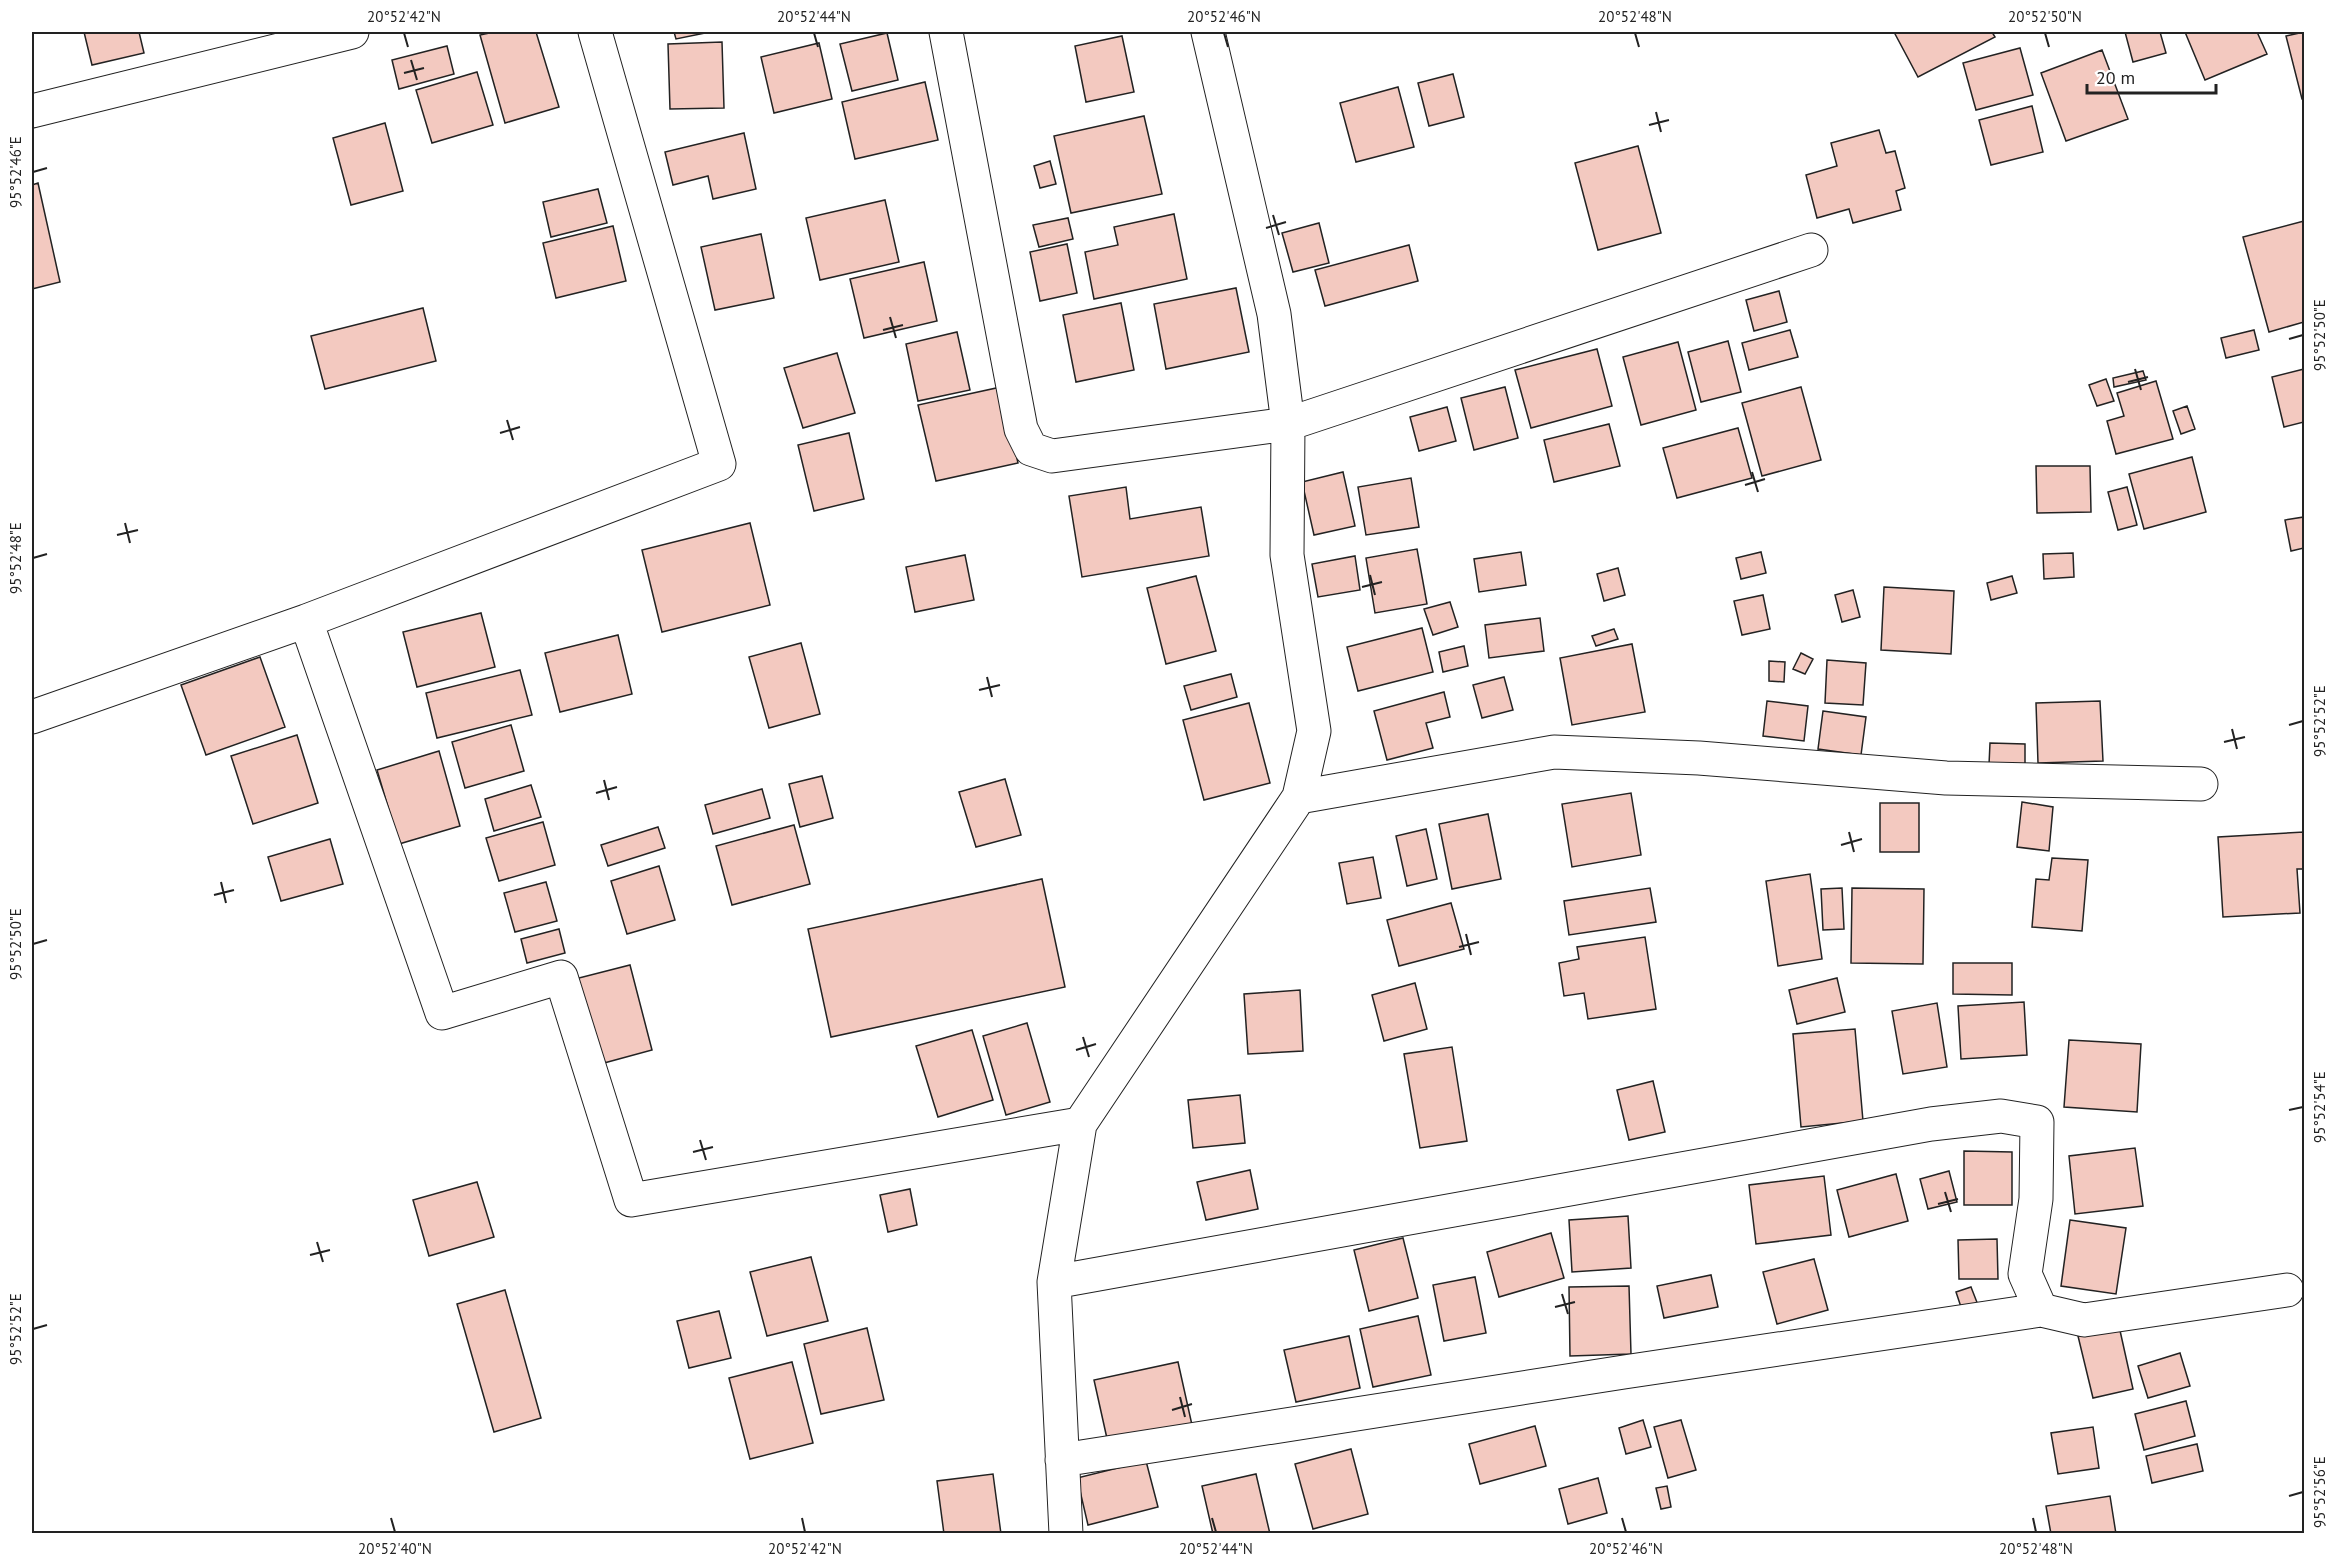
<svg xmlns="http://www.w3.org/2000/svg" width="2336" height="1565" font-family="'PT Sans',sans-serif">
	<style>
		.building { fill: #f3c9c0; stroke: #222; stroke-width: 1.5 }
		.lines { fill: none; stroke-linecap: round; stroke-linejoin: round }
		.minor-casing { stroke: #222; stroke-width: 35 }
		.minor { stroke: #fff; stroke-width: 33 }
		.ticks { fill: none; stroke: #222; stroke-width: 2 }
		.neatline { fill: none; stroke: #222; stroke-width: 2 }
		.ticks-label { font-size: 15px; text-anchor: middle; fill: #222 }
	</style>
	<rect width="100%" height="100%" fill="#fff"/>
	<path class="building" d="M84 32H139L144 53 92 65Z
		M494 32H536L559 107 505 123 480 35Z
		M674 32H710L676 39Z
		M1894 32H1992L1995 37 1918 77Z
		M2125 32H2160L2166 53 2133 62Z
		M2185 32H2257L2267 54 2205 80Z
		M2304 32V99H2302L2286 36Z
		M887 33 898 80 852 91 840 44Z
		M1122 36 1134 92 1086 102 1075 46Z
		M722 42 724 108 670 109 668 44Z
		M819 43 832 99 774 113 761 57Z
		M447 46 454 74 399 89 392 60Z
		M2020 48 2033 95 1976 110 1963 63Z
		M2102 50 2128 119 2066 141 2041 73Z
		M477 72 493 125 432 143 416 90Z
		M1453 74 1464 117 1429 126 1418 83Z
		M925 82 938 140 855 159 842 102Z
		M1398 87 1414 147 1356 162 1340 103Z
		M2032 106 2043 152 1991 165 1979 120Z
		M1144 116 1162 194 1071 213 1054 136Z
		M385 123 403 191 351 205 333 138Z
		M1879 130 1886 153 1895 151 1905 188 1896 191 1901 210 1853 223 1849 209 1817 218 1806 175 1837 166 1831 143Z
		M744 133 756 189 713 199 708 176 673 185 665 152Z
		M1638 146 1661 233 1598 250 1575 163Z
		M1050 161 1056 184 1040 188 1034 166Z
		M38 183 60 282 32 289V185Z
		M598 189 607 223 551 237 543 202Z
		M885 200 899 262 820 280 806 218Z
		M1174 214 1187 279 1094 299 1085 252 1118 245 1114 227Z
		M1068 218 1073 239 1039 247 1033 225Z
		M2304 221V322L2269 332 2243 237Z
		M1319 223 1329 263 1293 272 1282 233Z
		M613 226 626 281 556 298 543 243Z
		M761 234 774 298 715 310 701 247Z
		M1067 244 1077 293 1040 301 1030 252Z
		M1409 245 1418 281 1325 306 1315 270Z
		M924 262 937 321 864 338 850 279Z
		M1236 288 1249 352 1166 369 1154 304Z
		M1779 291 1787 322 1754 331 1746 300Z
		M1121 303 1134 370 1076 382 1063 315Z
		M423 308 436 361 325 389 311 336Z
		M1790 330 1798 357 1749 370 1742 343Z
		M2254 330 2259 350 2226 358 2221 338Z
		M957 332 970 390 918 401 906 344Z
		M1728 341 1741 392 1701 402 1688 352Z
		M1678 342 1696 410 1641 425 1623 357Z
		M1597 349 1612 406 1531 428 1515 370Z
		M837 353 855 413 803 428 784 368Z
		M2304 369V422L2284 427 2272 377Z
		M2143 371 2146 380 2114 387 2113 378Z
		M2106 379 2114 401 2097 406 2089 385Z
		M2156 381 2173 439 2116 454 2107 421 2124 416 2117 393Z
		M1001 387 1018 463 936 481 918 405Z
		M1505 387 1518 438 1474 450 1461 398Z
		M1801 387 1821 460 1762 476 1742 403Z
		M2187 406 2195 429 2181 434 2173 411Z
		M1447 407 1456 441 1419 451 1410 417Z
		M1609 424 1620 466 1554 482 1544 440Z
		M1738 428 1752 478 1677 498 1663 448Z
		M849 433 864 499 814 511 798 445Z
		M2192 457 2206 512 2144 529 2129 474Z
		M2036 466H2090L2091 512 2037 513Z
		M1343 472 1355 526 1314 535 1302 482Z
		M1411 478 1419 527 1366 535 1358 487Z
		M1126 487 1130 519 1201 507 1209 556 1082 577 1069 496Z
		M2127 487 2137 525 2118 530 2108 492Z
		M2304 517V548L2291 551 2285 520Z
		M750 523 770 605 662 632 642 550Z
		M1417 549 1427 604 1375 613 1366 558Z
		M1521 552 1526 585 1479 592 1474 559Z
		M1761 552 1766 573 1741 579 1736 558Z
		M2073 553 2074 577 2044 579 2043 554Z
		M965 555 974 600 915 612 906 567Z
		M1355 556 1360 590 1318 597 1312 564Z
		M1618 568 1625 595 1604 601 1597 574Z
		M1196 576 1216 651 1166 664 1147 588Z
		M2012 576 2017 593 1991 600 1987 583Z
		M1884 587 1954 591 1951 654 1881 650Z
		M1853 590 1860 617 1842 622 1835 595Z
		M1763 595 1770 629 1742 635 1734 601Z
		M1450 602 1458 627 1433 635 1424 609Z
		M481 613 495 667 417 687 403 632Z
		M1540 618 1544 651 1489 658 1485 625Z
		M1422 628 1433 672 1358 691 1347 647Z
		M1614 629 1618 639 1596 646 1592 636Z
		M618 635 632 694 560 712 545 653Z
		M801 643 820 714 769 728 749 657Z
		M1632 644 1645 712 1572 725 1560 658Z
		M1464 646 1468 666 1443 672 1439 652Z
		M1801 653 1813 659 1805 674 1793 669Z
		M260 657 285 727 206 755 181 685Z
		M1827 660 1866 663 1863 705 1825 703Z
		M1769 661 1785 662 1784 682 1769 681Z
		M520 670 532 715 437 738 426 693Z
		M1231 674 1237 697 1191 710 1184 686Z
		M1504 677 1513 710 1482 718 1473 685Z
		M1444 692 1450 717 1426 723 1433 748 1387 760 1374 711Z
		M1767 701 1808 706 1804 741 1763 736Z
		M2100 701 2103 761 2038 763 2036 703Z
		M1249 703 1270 783 1204 800 1183 720Z
		M1823 711 1866 717 1861 755 1818 749Z
		M511 725 524 771 465 788 452 742Z
		M297 735 318 803 253 824 231 756Z
		M1990 743 2025 744V766L1989 765Z
		M439 751 460 826 399 844 377 770Z
		M822 776 833 818 800 827 789 784Z
		M1005 779 1021 835 976 847 959 792Z
		M531 785 541 817 494 831 485 799Z
		M762 789 770 818 713 834 705 805Z
		M1631 793 1641 855 1572 867 1562 804Z
		M2022 802 2053 807 2049 851 2017 847Z
		M1880 803H1919V852H1880Z
		M1488 814 1501 879 1452 889 1439 824Z
		M543 822 555 865 499 881 486 838Z
		M794 825 810 884 732 905 716 846Z
		M658 827 665 848 608 866 601 845Z
		M1426 829 1437 879 1407 886 1396 836Z
		M2304 832V869H2297L2300 913 2223 917 2218 837Z
		M330 839 343 884 281 901 268 857Z
		M1373 857 1381 898 1347 904 1339 863Z
		M2052 858 2088 860 2082 931 2032 927 2036 879 2049 880Z
		M659 866 675 920 627 934 611 881Z
		M1810 874 1822 959 1778 966 1766 881Z
		M1042 879 1065 987 831 1037 808 929Z
		M546 882 557 921 515 932 504 893Z
		M1650 888 1656 922 1569 935 1564 901Z
		M1842 888 1844 929 1823 930 1821 889Z
		M1852 888 1924 889 1923 964 1851 963Z
		M1451 903 1464 949 1399 966 1387 920Z
		M559 929 565 953 527 963 521 939Z
		M1645 937 1656 1009 1588 1019 1584 993 1564 996 1559 963 1579 959 1577 947Z
		M1953 963H2012V995L1953 994Z
		M630 965 652 1050 593 1066 571 980Z
		M1837 978 1845 1012 1797 1024 1789 990Z
		M1415 983 1427 1029 1384 1041 1372 995Z
		M1300 990 1303 1051 1248 1054 1244 994Z
		M2024 1002 2027 1055 1961 1059 1958 1006Z
		M1937 1003 1947 1067 1903 1074 1892 1011Z
		M1027 1023 1050 1102 1006 1115 983 1036Z
		M1855 1029 1863 1121 1801 1127 1793 1034Z
		M972 1030 993 1100 938 1117 916 1046Z
		M2069 1040 2141 1044 2137 1112 2064 1107Z
		M1452 1047 1467 1141 1420 1148 1404 1054Z
		M1653 1081 1665 1132 1629 1140 1617 1090Z
		M1240 1095 1245 1143 1193 1148 1188 1100Z
		M2135 1148 2143 1206 2075 1214 2069 1156Z
		M1964 1151 2012 1152V1205H1964Z
		M1250 1170 1258 1209 1206 1220 1197 1182Z
		M1949 1171 1957 1202 1928 1209 1920 1179Z
		M1896 1174 1908 1221 1849 1237 1837 1190Z
		M1824 1176 1831 1235 1756 1244 1749 1185Z
		M477 1182 494 1237 429 1256 413 1200Z
		M910 1189 917 1225 888 1232 880 1195Z
		M1628 1216 1631 1268 1572 1272 1569 1220Z
		M2070 1220 2126 1228 2116 1294 2061 1286Z
		M1551 1233 1564 1278 1499 1297 1487 1252Z
		M1403 1238 1418 1298 1369 1311 1354 1250Z
		M1997 1239 1998 1279H1959L1958 1240Z
		M811 1257 828 1321 767 1336 750 1272Z
		M1814 1259 1828 1310 1777 1324 1763 1272Z
		M1711 1275 1718 1307 1664 1318 1657 1286Z
		M1475 1277 1486 1333 1444 1341 1433 1285Z
		M1629 1286 1631 1354 1570 1356 1569 1287Z
		M1971 1287 1978 1305 1962 1310 1956 1292Z
		M505 1290 541 1418 494 1432 457 1304Z
		M719 1311 731 1358 689 1368 677 1321Z
		M1418 1316 1431 1375 1373 1387 1360 1329Z
		M2119 1326 2133 1389 2093 1398 2078 1336Z
		M867 1328 884 1400 821 1414 804 1344Z
		M1349 1336 1360 1388 1296 1402 1284 1350Z
		M2180 1353 2190 1386 2148 1398 2138 1366Z
		M792 1362 813 1443 750 1459 729 1378Z
		M1178 1362 1192 1425 1108 1443 1094 1380Z
		M2186 1401 2195 1436 2144 1450 2135 1414Z
		M1643 1420 1651 1447 1626 1454 1619 1428Z
		M1681 1420 1696 1470 1668 1478 1654 1427Z
		M1535 1426 1546 1466 1480 1484 1469 1444Z
		M2093 1427 2099 1468 2058 1474 2051 1433Z
		M2197 1444 2203 1471 2152 1483 2146 1456Z
		M1351 1449 1368 1514 1313 1529 1295 1464Z
		M1146 1461 1158 1507 1088 1525 1077 1478Z
		M993 1474 1001 1534H944L937 1481Z
		M1256 1474 1270 1534H1213L1202 1486Z
		M1598 1478 1607 1513 1568 1524 1559 1489Z
		M1667 1486 1671 1507 1661 1509 1656 1488Z
		M2110 1496 2116 1534H2051L2046 1506Z"/>
	<g class="lines">
		<defs>
			<path id="minor" d="M946 32 1021 429 1031 449 1052 456 1288 424 1811 250
				M32 111 352 32
				M306 621 442 1013 561 977 631 1200 1080 1124
				M32 717 306 621 719 464 595 32
				M1299 797 1554 752 1699 758 1946 778 2201 784
				M1054 1282 1931 1124 2001 1116 2037 1122 2036 1199 2025 1274 2041 1310 2084 1320 2287 1290
				M1062 1460 1624 1372 2041 1310
				M1066 1534 1054 1282 1080 1124 1299 797 1314 731 1287 555 1288 424 1274 314 1208 32"/>
		</defs>
		<use href="#minor" class="minor-casing"/>
		<use href="#minor" class="minor"/>
	</g>
	<path class="ticks" d="M404 33 408 47M814 33 818 47M1224 33 1228 47M1635 33 1639 47M2045 33 2049 47M411 60 417 80M404 73 424 68M1656 112 1661 132M1649 125 1669 120M33 172 47 168M1273 215 1279 235M1266 228 1286 222M890 317 896 338M883 330 903 325M2289 339 2303 335M2135 369 2141 390M2128 382 2148 377M507 420 513 440M500 433 520 427M1752 472 1758 492M1745 485 1765 479M125 523 130 543M117 535 138 530M33 558 47 554M1370 575 1375 595M1362 587 1382 582M987 677 992 697M979 690 1000 685M2289 725 2303 721M2232 729 2237 749M2224 742 2245 737M604 780 609 800M596 793 617 787M1849 832 1854 852M1841 845 1862 839M221 882 226 903M214 895 234 890M1466 934 1471 955M33 944 47 940M1459 947 1479 942M1083 1037 1089 1057M1076 1050 1096 1044M2289 1110 2303 1107M700 1140 706 1160M693 1152 713 1147M1945 1192 1951 1212M1938 1204 1958 1199M317 1242 323 1262M310 1255 330 1250M1562 1294 1568 1314M1555 1307 1575 1302M33 1329 47 1325M1180 1397 1185 1417M1172 1410 1192 1404M2289 1496 2303 1492M391 1518 395 1532M802 1518 805 1532M1212 1518 1216 1532M1622 1518 1626 1532M2033 1518 2036 1532"/>
	<rect width="2336" height="1565" fill="none" stroke="#ffffff" stroke-width="66"/>
	<path d="M2087 84v9h129v-9" fill="none" stroke="#222222" stroke-width="3"/>
	<text x="2096" y="84" font-size="18" fill="#222222" stroke="#ffffff" stroke-width="4.5" paint-order="stroke">20 m</text>
	<rect x="33" y="33" width="2270" height="1499" class="neatline"/>
	<g class="ticks-label">
		<text x="404" y="22">20°52'42"N</text>
		<text x="814" y="22">20°52'44"N</text>
		<text x="1224" y="22">20°52'46"N</text>
		<text x="1635" y="22">20°52'48"N</text>
		<text x="2045" y="22">20°52'50"N</text>
		<text transform="translate(16 172) rotate(-90)" y="5">95°52'46"E</text>
		<text transform="translate(2320 335) rotate(-90)" y="5">95°52'50"E</text>
		<text transform="translate(16 558) rotate(-90)" y="5">95°52'48"E</text>
		<text transform="translate(2320 721) rotate(-90)" y="5">95°52'52"E</text>
		<text transform="translate(16 944) rotate(-90)" y="5">95°52'50"E</text>
		<text transform="translate(2320 1107) rotate(-90)" y="5">95°52'54"E</text>
		<text transform="translate(16 1329) rotate(-90)" y="5">95°52'52"E</text>
		<text transform="translate(2320 1492) rotate(-90)" y="5">95°52'56"E</text>
		<text x="395" y="1554">20°52'40"N</text>
		<text x="805" y="1554">20°52'42"N</text>
		<text x="1216" y="1554">20°52'44"N</text>
		<text x="1626" y="1554">20°52'46"N</text>
		<text x="2036" y="1554">20°52'48"N</text>
	</g>
</svg>
